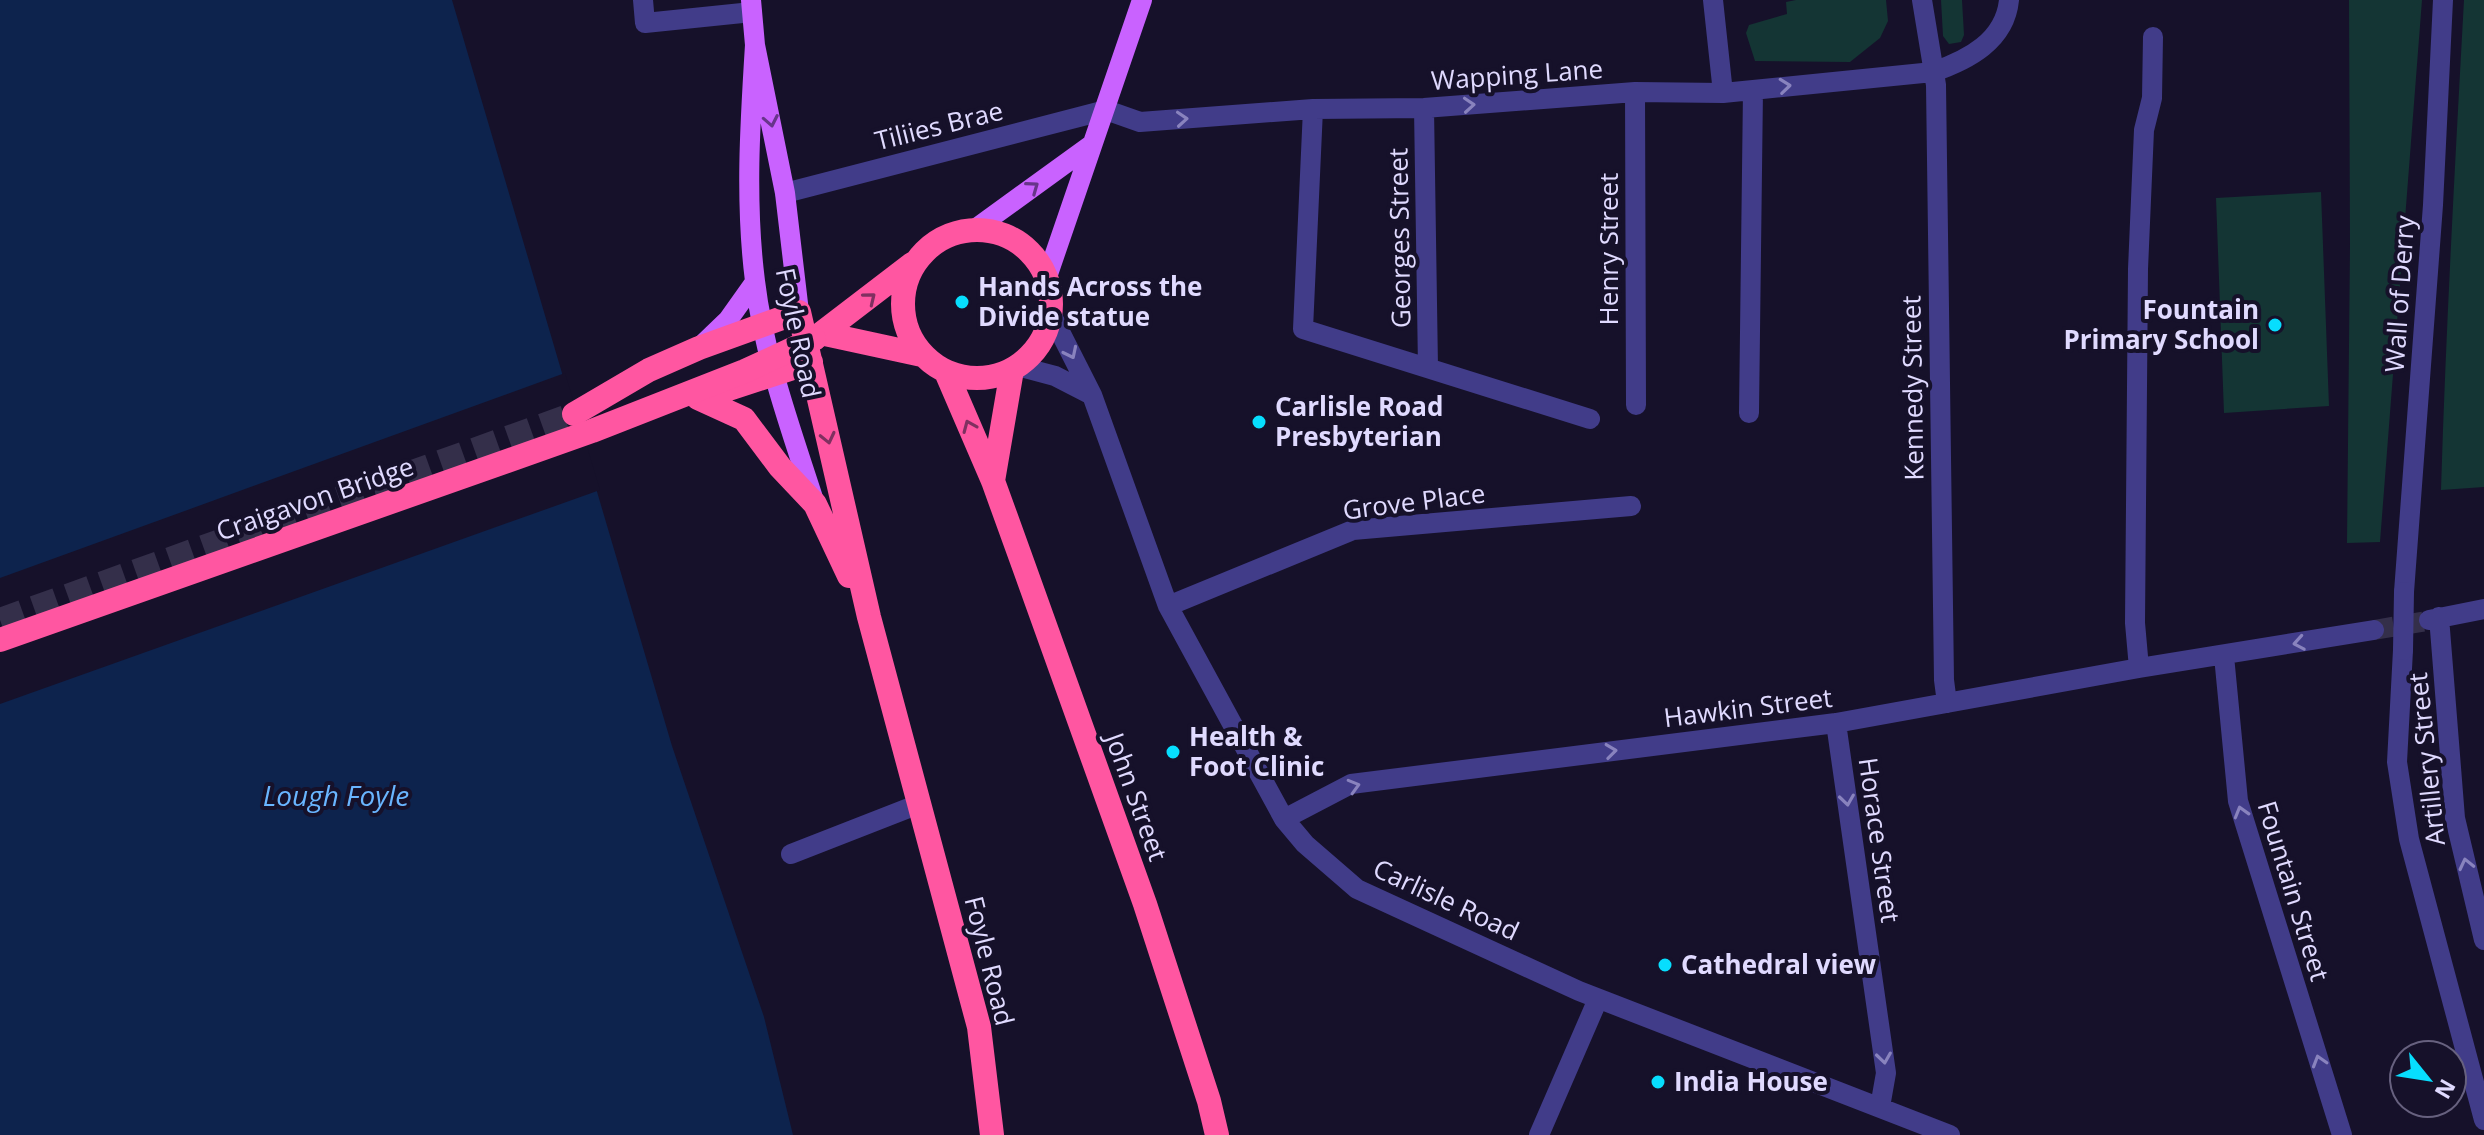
<svg xmlns="http://www.w3.org/2000/svg" width="2484" height="1135" font-family="'Open Sans',sans-serif">
	<style>
		.green { fill: #143534 }
		.water { fill: #0d234d }
		.pier { fill: #16112a }
		.lines { fill: none; stroke-linecap: round; stroke-linejoin: round }
		.minor-tunnel { stroke: #342f4a; stroke-width: 20; stroke-dasharray: 20 10; stroke-linecap: butt }
		.highway-tunnel { stroke: #342f4a; stroke-width: 24; stroke-dasharray: 24 12; stroke-linecap: butt }
		.minor { stroke: #413c89; stroke-width: 20 }
		.major { stroke: #c962ff; stroke-width: 20 }
		.highway { stroke: #ff56a1; stroke-width: 24 }
		.minor-bridge { stroke: #413c89; stroke-width: 20 }
		.highway-bridge { stroke: #ff56a1; stroke-width: 24 }
		.oneway { stroke: #8983be }
		.oneway2 { stroke: #67358a }
		.oneway3 { stroke: #7f3060 }
		.poi-dot { fill: #07defe; stroke: #16112a; stroke-width: 3 }
		.labels { text-anchor: middle; stroke-width: 8; stroke-linejoin: round; paint-order: stroke }
		.street-label { font-size: 26px; fill: #e0daff; stroke: #16112a }
		.poi-label { font-size: 26px; font-weight: bold; fill: #e0daff; stroke: #16112a; text-anchor: start }
		.water-label { font-size: 28px; font-style: italic; fill: #69b5ff; stroke: #16112a }
	</style>
	<rect width="100%" height="100%" fill="#16112a"/>
	<path class="green" d="M1796 0H1886L1888 21 1880 38 1850 62 1755 61 1746 33 1749 25 1787 14 1786 2Z
		M1941 0H1962L1964 35 1961 42 1949 44 1943 36Z
		M2349 0H2422L2380 542 2347 543 2350 246Z
		M2464 0H2484V487L2441 490C2446 327 2455 164 2464 0Z
		M2321 192 2329 406 2224 413 2216 198Z"/>
	<path class="water" d="M0 0H452L672 746 764 1017 793 1135H0Z"/>
	<path class="pier" d="M565 373 600 490 0 704V578Z"/>
	<g class="lines">
		<path class="minor-tunnel" d="M2374 630 2427 621"/>
		<path class="highway-tunnel" d="M0 620 574 414"/>
		<path class="minor" d="M643 0 645 23 752 12
			M1713 0 1723 93
			M1922 0 1936 85 1944 680 1947 703
			M1635 92 1636 405
			M1424 108 1428 368
			M1313 109 1303 329 1590 419
			M785 193 1106 110 1140 122 1313 109 1424 108 1635 92 1723 93 1933 72C1968 60 2005 41 2009 0
			M1050 312 1092 395 1168 606 1284 819 1305 844 1357 889 1579 991 1950 1135
			M1017 366 1055 376 1092 395
			M1749 413 1753 90
			M2404 592 2433 205 2443 0
			M1168 606 1353 530 1631 506
			M2439 617 2455 818 2484 940
			M2429 620 2484 609
			M2403 650 2397 762 2409 839 2484 1120
			M2224 656 2238 801 2342 1135
			M2139 668 2135 623 2138 269 2144 130 2152 98 2153 37
			M1836 723 1886 1073 1880 1107
			M1284 819 1351 784 1836 723 2139 668 2374 630
			M791 854 919 804
			M1539 1135 1598 999"/>
		<path class="major" d="M751 0 755 45 785 193 799 312
			M755 45C750 124 745 202 755 281 764 357 792 432 815 504
			M975 229 1091 145
			M1047 277 1142 0
			M702 345 728 320 755 282"/>
		<path class="highway" d="M903 304a74 74 0 1 1 148 0a74 74 0 1 1-148 0Z
			M825 334 922 355
			M814 339 912 264
			M946 372 993 481 1023 564 1145 904 1209 1101 1217 1135
			M710 395 811 362
			M698 398 744 419 780 467 815 504 849 576
			M574 414 649 370 699 348 799 312 869 617 979 1027 992 1135
			M993 481 1012 370"/>
		<path class="minor-bridge" d="M2403 650 2404 592"/>
		<path class="highway-bridge" d="M0 640 592 431 745 371 814 339"/>
	</g>
	<defs><path id="oneway-chevron" d="M-2-3.5L2.5 0L-2 3.5" fill="none" stroke-width="1.6" stroke-linecap="round" stroke-linejoin="round" transform="scale(2)"/></defs>
	<g class="oneway">
		<use href="#oneway-chevron" transform="translate(1785 86) rotate(-6)"/>
		<use href="#oneway-chevron" transform="translate(1469 105) rotate(-4)"/>
		<use href="#oneway-chevron" transform="translate(1182 119) rotate(-4)"/>
		<use href="#oneway-chevron" transform="translate(1071 353) rotate(64)"/>
		<use href="#oneway-chevron" transform="translate(2299 643) rotate(170)"/>
		<use href="#oneway-chevron" transform="translate(1611 751) rotate(-7)"/>
		<use href="#oneway-chevron" transform="translate(1354 786) rotate(-16)"/>
		<use href="#oneway-chevron" transform="translate(1847 800) rotate(82)"/>
		<use href="#oneway-chevron" transform="translate(2241 812) rotate(-106)"/>
		<use href="#oneway-chevron" transform="translate(2466 864) rotate(-103)"/>
		<use href="#oneway-chevron" transform="translate(1884 1058) rotate(82)"/>
		<use href="#oneway-chevron" transform="translate(2319 1061) rotate(-107)"/>
	</g>
	<g class="oneway2">
		<use href="#oneway-chevron" transform="translate(771 121) rotate(79)"/>
		<use href="#oneway-chevron" transform="translate(1033 187) rotate(-36)"/>
	</g>
	<g class="oneway3">
		<use href="#oneway-chevron" transform="translate(870 298) rotate(-39)"/>
		<use href="#oneway-chevron" transform="translate(969 426) rotate(-113)"/>
		<use href="#oneway-chevron" transform="translate(828 438) rotate(77)"/>
	</g>
	<g class="poi-dot">
		<circle cx="962" cy="302" r="8"/>
		<circle cx="2275" cy="325" r="8"/>
		<circle cx="1259" cy="422" r="8"/>
		<circle cx="1173" cy="752" r="8"/>
		<circle cx="1665" cy="965" r="8"/>
		<circle cx="1658" cy="1082" r="8"/>
	</g>
	<g class="labels">
		<g class="street-label">
			<text transform="translate(1517 75) rotate(-4)" y="9">Wapping Lane</text>
			<text transform="translate(939 126) rotate(-14)" y="9">Tiliies Brae</text>
			<text transform="translate(1400 238) rotate(-91)" y="9">Georges Street</text>
			<text transform="translate(1609 249) rotate(-90)" y="9">Henry Street</text>
			<text transform="translate(2400 294) rotate(-86)" y="9">Wall of Derry</text>
			<text transform="translate(798 333) rotate(78)" y="9">Foyle Road</text>
			<text transform="translate(1913 388) rotate(-91)" y="9">Kennedy Street</text>
			<text transform="translate(315 499) rotate(-19)" y="9">Craigavon Bridge</text>
			<text transform="translate(1414 502) rotate(-7)" y="9">Grove Place</text>
			<text transform="translate(1748 708) rotate(-7)" y="9">Hawkin Street</text>
			<text transform="translate(2427 759) rotate(-96)" y="9">Artillery Street</text>
			<text transform="translate(1136 797) rotate(70)" y="9">John Street</text>
			<text transform="translate(1879 840) rotate(82)" y="9">Horace Street</text>
			<text transform="translate(2293 891) rotate(73)" y="9">Fountain Street</text>
			<text transform="translate(1446 900) rotate(25)" y="9">Carlisle Road</text>
			<text transform="translate(989 961) rotate(76)" y="9">Foyle Road</text>
		</g>
		<g class="poi-label">
			<text x="978" y="296">Hands Across the<tspan x="978" dy="30">Divide statue</tspan></text>
			<text x="2259" y="319" text-anchor="end">Fountain<tspan x="2259" dy="30">Primary School</tspan></text>
			<text x="1275" y="416">Carlisle Road<tspan x="1275" dy="30">Presbyterian</tspan></text>
			<text x="1189" y="746">Health &amp;<tspan x="1189" dy="30">Foot Clinic</tspan></text>
			<text x="1681" y="974">Cathedral view</text>
			<text x="1674" y="1091">India House</text>
		</g>
		<g class="water-label">
			<text x="336" y="806">Lough Foyle</text>
		</g>
	</g>
	<g transform="translate(2428 1079) rotate(120)"><circle r="38" fill="#16112a" stroke="#67617f" stroke-width="2"/>
	<path d="M0-6L14 30L0 20L-14 30Z" fill="#07defe"/>
	<text y="-12" font-size="22" font-weight="bold" text-anchor="middle" fill="#e0daff">N</text>
	</g>
</svg>
